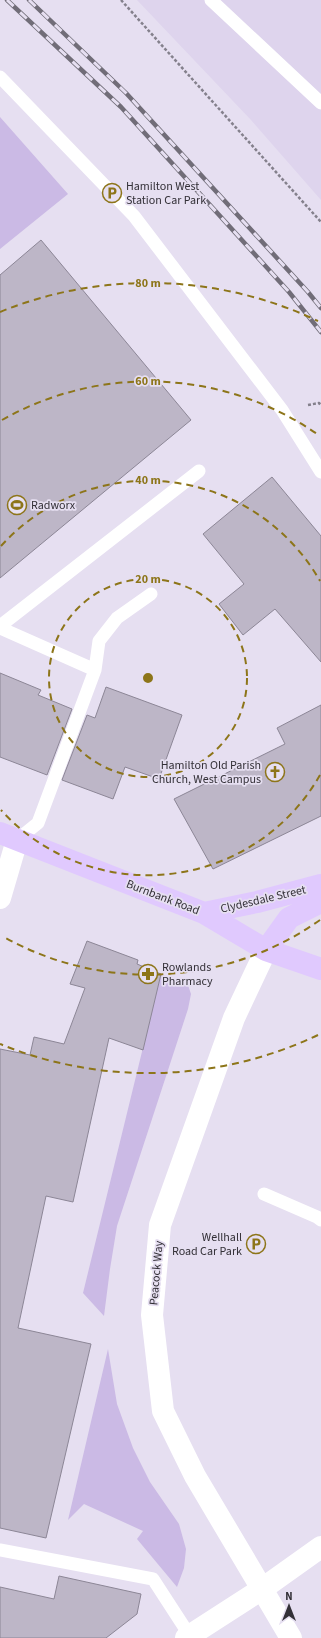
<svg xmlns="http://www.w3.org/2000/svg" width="321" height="1638" font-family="'Source Sans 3',sans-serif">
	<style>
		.built { fill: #ded4ed }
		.green { fill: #cbbae5 }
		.building { fill: #bdb6c7; stroke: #8c8696 }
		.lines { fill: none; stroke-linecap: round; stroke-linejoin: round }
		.path { stroke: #84808c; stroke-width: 2.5; stroke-dasharray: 3 2; stroke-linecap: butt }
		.service { stroke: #fff; stroke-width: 13 }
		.minor { stroke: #fff; stroke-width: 22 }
		.secondary { stroke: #fff; stroke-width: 22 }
		.primary { stroke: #e0c9fe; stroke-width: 22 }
		.rail-casing { stroke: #716d78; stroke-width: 4.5 }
		.rail { stroke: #e6dff1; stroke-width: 3; stroke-dasharray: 9; stroke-linecap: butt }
		.ring { fill: none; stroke: #8d7519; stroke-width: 2; stroke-dasharray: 7 5 }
		.labels { text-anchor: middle; stroke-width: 3.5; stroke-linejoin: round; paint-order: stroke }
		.poi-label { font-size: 12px; fill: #333037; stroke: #e6dff1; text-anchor: start }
		.street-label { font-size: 12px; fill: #333037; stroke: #e6dff1 }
		.centre { fill: #8d7519; stroke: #e6dff1; stroke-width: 2 }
		.ring-label { font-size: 12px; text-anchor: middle; font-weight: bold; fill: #8d7519; stroke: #e6dff1; stroke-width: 3.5; stroke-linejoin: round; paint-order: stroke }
	</style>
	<rect width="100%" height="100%" fill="#e6dff1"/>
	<path class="built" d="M137 0H321V200L251 120Z"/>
	<path class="green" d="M0 117 68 194 0 249Z
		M161 974 188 985 191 994 188 1009 117 1226 110 1269 104 1316 83 1293Z
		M108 1349 117 1404 133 1448 150 1482 179 1524 186 1549 184 1568 177 1587 137 1539 143 1531 84 1504 68 1520Z"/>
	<path class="building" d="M41 240 191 420 0 578V275Z
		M272 477 321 536V662L275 609 243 635 219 604 244 584 203 534Z
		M0 673 41 690 38 695 72 709 47 775 0 757Z
		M106 687 182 715 159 779 125 767 113 799 62 780 87 715 95 718Z
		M321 705V816L213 869 174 799 285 744 277 728Z
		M87 941 138 960 137 964 161 974 143 1050 109 1038 73 1202 46 1196 18 1328 91 1344 46 1538 0 1528V1049L30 1055 34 1037 64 1044 85 988 70 984Z
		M59 1576 141 1594 137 1614 106 1638H0V1587L54 1599Z"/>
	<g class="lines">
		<path class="path" d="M121 0 321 222
			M308 405 319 403 321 405"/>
		<path class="service" d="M211 0 321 103
			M0 77 134 216 282 410 321 472
			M0 626 199 471
			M0 628 95 670
			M17 840 38 823 95 670 99 641 117 618 151 594
			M264 1194 317 1217 321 1220
			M0 1550 153 1579 190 1636"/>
		<path class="minor" d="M0 898 17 840
			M262 1589 291 1638"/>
		<path class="secondary" d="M262 1589 195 1476 163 1411 152 1315 160 1225 234 1018 266 950
			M186 1638 262 1589 321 1547"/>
		<path class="primary" d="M0 833 204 913 266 950 321 969
			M204 913 257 902 321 885
			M266 950 289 918 321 902"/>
		<defs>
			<path id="rail" d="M7 0 121 107 289 292 321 332
				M29 0 126 93 308 292 321 308"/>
		</defs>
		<use href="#rail" class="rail-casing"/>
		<use href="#rail" class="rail"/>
	</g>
	<g class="ring">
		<circle cx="148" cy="678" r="99"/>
		<path d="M320 775A198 198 0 0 1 1 810M1 546A198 198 0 0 1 320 581"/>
		<path d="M320 920A297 297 0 0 1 2 936M2 420A297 297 0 0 1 320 436"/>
		<path d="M318 1035A395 395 0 0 1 0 1044M0 312A395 395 0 0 1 318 321"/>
	</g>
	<defs>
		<symbol id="parking-ring" viewBox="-11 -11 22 22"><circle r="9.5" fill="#e6dff1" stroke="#8d7519" stroke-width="1.5"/><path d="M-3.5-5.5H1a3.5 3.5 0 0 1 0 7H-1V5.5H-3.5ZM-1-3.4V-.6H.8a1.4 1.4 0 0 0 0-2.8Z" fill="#8d7519"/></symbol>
		<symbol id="stadium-ring" viewBox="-11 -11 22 22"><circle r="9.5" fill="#e6dff1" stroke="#8d7519" stroke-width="1.5"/><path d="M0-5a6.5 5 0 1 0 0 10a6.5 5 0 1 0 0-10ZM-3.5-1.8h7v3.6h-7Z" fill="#8d7519"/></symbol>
		<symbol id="church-ring" viewBox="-11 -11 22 22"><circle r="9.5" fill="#e6dff1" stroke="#8d7519" stroke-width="1.5"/><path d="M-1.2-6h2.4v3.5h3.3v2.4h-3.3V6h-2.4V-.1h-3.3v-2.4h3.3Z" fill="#8d7519"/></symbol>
		<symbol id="pharmacy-ring" viewBox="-11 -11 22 22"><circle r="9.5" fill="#e6dff1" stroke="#8d7519" stroke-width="1.5"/><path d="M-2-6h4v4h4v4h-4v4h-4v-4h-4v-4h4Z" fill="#8d7519"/></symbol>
	</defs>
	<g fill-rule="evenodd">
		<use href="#parking-ring" x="101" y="182" width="22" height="22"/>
		<use href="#stadium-ring" x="6" y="494" width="22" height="22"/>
		<use href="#church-ring" x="264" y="761" width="22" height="22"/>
		<use href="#pharmacy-ring" x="137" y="963" width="22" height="22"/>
		<use href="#parking-ring" x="245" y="1233" width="22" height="22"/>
	</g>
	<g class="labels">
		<g class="poi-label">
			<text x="126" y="190">Hamilton West<tspan x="126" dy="14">Station Car Park</tspan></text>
			<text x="31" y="509">Radworx</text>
			<text x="261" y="769" text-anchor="end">Hamilton Old Parish<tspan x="261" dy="14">Church, West Campus</tspan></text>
			<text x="162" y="971">Rowlands<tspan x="162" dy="14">Pharmacy</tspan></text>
			<text x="242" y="1241" text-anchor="end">Wellhall<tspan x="242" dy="14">Road Car Park</tspan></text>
		</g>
		<g class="street-label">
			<text transform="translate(163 897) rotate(21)" y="4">Burnbank Road</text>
			<text transform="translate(263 899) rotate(-13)" y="4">Clydesdale Street</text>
			<text transform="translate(156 1273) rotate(-85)" y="4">Peacock Way</text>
		</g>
	</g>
	<circle cx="148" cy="678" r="6" class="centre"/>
	<g class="ring-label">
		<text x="148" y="287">80 m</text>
		<text x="148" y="385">60 m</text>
		<text x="148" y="484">40 m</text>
		<text x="148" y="583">20 m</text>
	</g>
	<g transform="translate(289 1606)" stroke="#e6dff1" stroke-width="3" paint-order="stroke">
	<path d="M0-3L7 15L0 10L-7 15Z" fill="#333037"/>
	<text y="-6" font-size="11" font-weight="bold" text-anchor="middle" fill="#333037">N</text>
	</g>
</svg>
